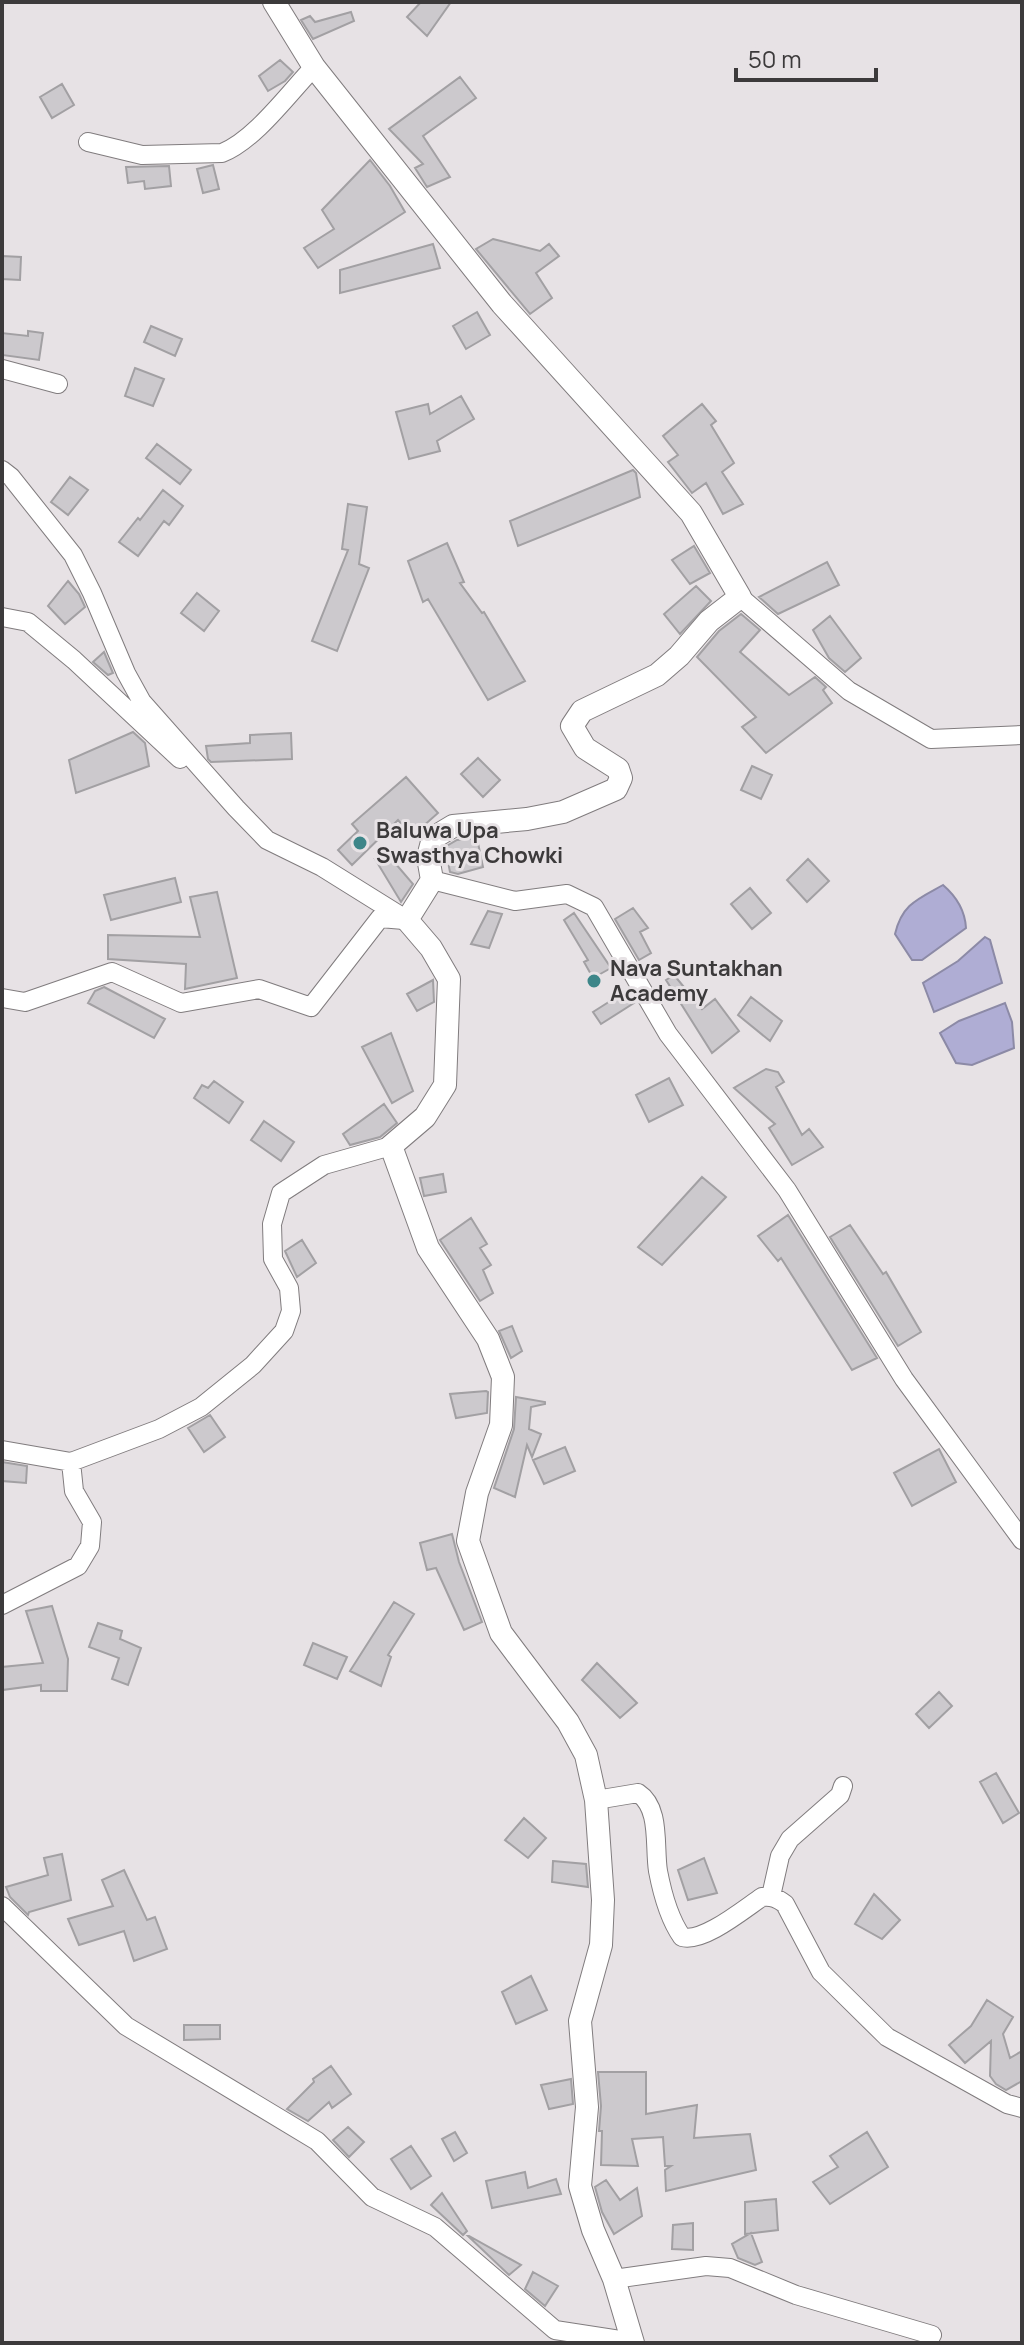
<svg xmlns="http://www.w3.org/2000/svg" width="1024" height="2345" font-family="Manrope,sans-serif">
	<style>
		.water { fill: #afadd4; stroke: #8c8aa6; stroke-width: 2 }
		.building { fill: #ccc9cd; stroke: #a2a0a3; stroke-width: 2 }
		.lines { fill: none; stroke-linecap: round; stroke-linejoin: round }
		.minor-casing { stroke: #807c7e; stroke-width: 20 }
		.tertiary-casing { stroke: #807c7e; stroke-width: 24 }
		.minor { stroke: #fff; stroke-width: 18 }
		.tertiary { stroke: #fff; stroke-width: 22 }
		.poi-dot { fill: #3d8689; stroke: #e7e2e5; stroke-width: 3 }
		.labels { text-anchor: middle; stroke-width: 6; stroke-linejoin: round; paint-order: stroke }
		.poi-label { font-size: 22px; font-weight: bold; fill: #3c3a3b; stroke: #e7e2e5; text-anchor: start }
	</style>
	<rect width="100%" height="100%" fill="#e7e2e5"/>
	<path class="water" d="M943 885C957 897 965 910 966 928L922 960H912L895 934C902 904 918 899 943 885Z
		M985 937 990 940 1002 983 934 1012 923 983 958 961Z
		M1005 1003 1012 1022 1014 1048 972 1065 956 1063 940 1033 959 1021Z"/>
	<path class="building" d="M421 2H451L427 36 407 17Z
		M351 12 354 21 313 39 301 20 310 16 315 22Z
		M280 60 293 72 285 81 268 91 259 76Z
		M460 77 476 98 423 136 450 177 427 187 415 168 423 164 389 129Z
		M62 84 74 105 52 118 40 97Z
		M370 160 390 186 405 212 318 268 304 248 334 229 322 210Z
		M213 165 219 189 203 193 197 169Z
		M169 166 171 186 145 189 144 181 128 183 126 167Z
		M493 239 540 251 549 244 559 256 536 273 552 298 530 314 476 249Z
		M433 244 440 268 340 293V270Z
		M2 256 21 257 20 280 2 279Z
		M477 312 490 335 466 349 453 326Z
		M151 326 182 339 175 356 144 342Z
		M28 331 43 333 39 360 2 355V333L28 336Z
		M135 368 164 379 153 406 125 396Z
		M461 396 474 419 437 441 440 451 409 459 396 412 428 404 430 414Z
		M702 404 716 421 711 425 734 463 722 472 743 504 723 514 706 483 692 493 668 462 678 455 663 436Z
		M157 444 191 470 180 484 146 458Z
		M633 470 636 473 640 497 518 546 510 521Z
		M70 477 88 490 68 515 51 502Z
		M163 490 183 506 169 525 164 521 138 556 119 542 138 518 140 520Z
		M348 504 367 507 359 564 369 568 337 651 312 641 348 550 342 549Z
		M447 543 464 582 460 583 482 613 484 612 525 681 488 700 428 599 423 602 408 561Z
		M694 546 710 573 690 584 672 560Z
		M827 562 839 585 778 614 759 597Z
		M68 581 79 594 85 607 65 624 48 606Z
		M696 586 711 601 680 634 664 614Z
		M197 593 219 611 204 631 181 613Z
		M741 614 760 630 740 652 789 695 815 677 826 687 823 690 832 703 766 753 742 727 756 717 697 657 719 631Z
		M830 616 861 658 845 672 829 658 813 630Z
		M104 652 113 673 108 675 93 662Z
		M133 732 145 743 149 766 76 793 69 760Z
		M291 733 292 759 211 762 208 759 206 746 250 743V735Z
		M478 758 500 780 483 797 461 774Z
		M752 766 772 775 761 799 741 790Z
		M406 777 438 813 412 836 398 820 352 865 338 850 358 831 352 824Z
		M477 838 483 867 458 874 450 872 445 847 457 840Z
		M389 856 413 884 401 902 375 859Z
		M808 859 829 881 807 902 787 880Z
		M175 878 181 902 111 920 104 895Z
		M750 888 771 913 752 929 731 904Z
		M217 892 237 978 185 989 186 964 108 959V935L200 937 190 897Z
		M633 908 648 928 640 932 651 953 639 960 615 919Z
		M488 911 502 914 489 948 471 944Z
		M574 913 611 968 593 978 584 962 588 960 564 920Z
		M674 975 702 1009 715 999 739 1031 712 1053 666 980Z
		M433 980 434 1002 417 1011 407 994Z
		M104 987 165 1019 154 1038 88 1003 95 991Z
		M626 991 634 1003 601 1024 593 1012Z
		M751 997 782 1021 770 1041 738 1015Z
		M391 1033 413 1091 392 1103 362 1047Z
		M766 1069 778 1072 784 1082 776 1087 802 1135 809 1129 823 1147 792 1165 769 1128 775 1124 734 1088Z
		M669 1078 683 1105 649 1122 636 1095Z
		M214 1081 243 1102 229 1123 194 1098 202 1085 208 1088Z
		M384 1104 397 1123 380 1137 350 1145 343 1134Z
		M264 1121 294 1142 281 1161 251 1140Z
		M443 1174 446 1192 424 1196 420 1178Z
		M702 1177 726 1197 662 1265 638 1247Z
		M788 1215 877 1358 852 1370 781 1258 778 1261 758 1236Z
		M471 1218 487 1244 480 1248 491 1265 483 1270 493 1293 480 1301 440 1240Z
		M850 1225 883 1274 886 1272 921 1332 898 1346 830 1237Z
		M302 1240 316 1263 297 1277 285 1251Z
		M512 1326 522 1351 511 1358 499 1331Z
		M486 1391 488 1392 487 1413 456 1418 450 1394Z
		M516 1397 545 1402V1404L531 1407 529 1429 541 1434 532 1457 527 1445 515 1497 494 1488 514 1429Z
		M210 1415 225 1437 204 1452 188 1428Z
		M565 1447 575 1471 544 1484 533 1460Z
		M939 1449 956 1482 912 1506 894 1473Z
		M2 1462 27 1466 26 1483 2 1481Z
		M452 1534 459 1562 482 1622 464 1630 436 1568 427 1570 420 1543Z
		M394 1602 414 1614 388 1655 391 1657 381 1686 350 1671Z
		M52 1606 68 1659 67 1691H41V1685L2 1690V1667L43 1663 26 1611Z
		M98 1623 122 1631 120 1639 141 1648 128 1685 112 1679 119 1658 89 1647Z
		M313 1643 347 1657 337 1679 304 1665Z
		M597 1663 637 1703 620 1718 582 1680Z
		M939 1692 952 1706 929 1728 916 1714Z
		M996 1773 1019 1813 1003 1823 980 1782Z
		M524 1818 546 1838 528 1858 505 1840Z
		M62 1854 71 1900 29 1912 28 1915 10 1897 6 1887 48 1875 44 1858Z
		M704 1858 717 1893 688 1900 678 1870Z
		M553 1861 586 1864 588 1887 552 1882Z
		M124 1870 147 1920 155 1917 167 1949 134 1961 124 1931 79 1945 68 1919 113 1906 102 1880Z
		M874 1894 900 1920 882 1939 855 1924Z
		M531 1976 547 2010 516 2024 502 1992Z
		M987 2000 1013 2017 1003 2034 1010 2058 1022 2051V2081L1006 2090 996 2084 990 2076 991 2041 965 2063 949 2045 971 2026Z
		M184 2025H220V2039L184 2040Z
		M331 2066 351 2094 332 2108 329 2102 308 2121 287 2109 314 2082 313 2079Z
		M598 2072H646V2114L697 2105 694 2138 750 2134 756 2170 666 2191 665 2170 671 2166H665L663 2137 632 2139 638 2166 601 2165 602 2131H599L601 2106Z
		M571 2079 573 2104 549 2109 541 2085Z
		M348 2127 364 2142 349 2157 333 2140Z
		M455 2132 467 2153 454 2161 442 2139Z
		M867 2132 888 2167 830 2204 813 2182 838 2167 830 2156Z
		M411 2146 431 2176 411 2189 391 2159Z
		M525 2172 528 2188 556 2179 561 2194 492 2208 486 2181Z
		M606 2180 620 2200 637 2188 642 2216 614 2234 602 2212 595 2187Z
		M442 2193 467 2231 463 2235 431 2205Z
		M776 2199 778 2230 745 2234V2202Z
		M693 2223V2250L672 2249 673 2225Z
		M751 2233 762 2262 755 2265 738 2258 732 2244Z
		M468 2236H469L521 2265 509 2275Z
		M533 2272 558 2286 545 2306 525 2289Z"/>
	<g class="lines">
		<defs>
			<path id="minor" d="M88 142 142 155 222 153C255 140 289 93 314 67
				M2 369 58 384
				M2 470 11 477 73 555 92 593 126 673 142 702 236 808 267 840 322 867 407 920
				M740 597 849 691 931 739 1022 735
				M2 617 28 622 74 660 180 759
				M432 880 515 901 567 894 594 907 668 1034 787 1190 904 1379 1022 1540
				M2 998 25 1002 112 972 181 1003 259 989 311 1007 380 918 404 920
				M2 1450 71 1462 159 1429 201 1407 253 1365 284 1331 291 1311 289 1288 273 1259 272 1224 281 1193 324 1165 391 1146
				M2 1605 78 1566 90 1546 92 1522 74 1491 71 1462
				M596 1800 638 1793C661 1808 654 1846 658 1871 662 1892 670 1920 682 1937 703 1943 744 1909 762 1897 772 1896 777 1898 785 1904L821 1972 887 2037 1007 2104 1022 2108
				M771 1896 780 1856 790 1839 840 1795 843 1786
				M2 1906 126 2026 317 2141 372 2197 435 2227 555 2330 633 2342
				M614 2279 706 2266 730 2268 796 2295 932 2335"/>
			<path id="tertiary" d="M274 2 314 67 502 304 691 513 740 597 709 621 679 656 657 675 582 711 572 726 585 748 618 769 621 778 616 789 563 812 527 819 453 826 433 838 428 857 432 880 407 920 431 948 449 979 445 1085 425 1117 391 1146 428 1248 488 1339 503 1377 501 1425 477 1493 468 1541 501 1633 568 1722 586 1755 596 1800 603 1900 601 1945 580 2021 587 2107 580 2186 593 2230 614 2279 633 2343"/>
		</defs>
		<use href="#minor" class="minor-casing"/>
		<use href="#tertiary" class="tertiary-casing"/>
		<use href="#minor" class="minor"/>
		<use href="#tertiary" class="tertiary"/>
	</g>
	<g class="poi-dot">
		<circle cx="360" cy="843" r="8"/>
		<circle cx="594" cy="981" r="8"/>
	</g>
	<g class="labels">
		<g class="poi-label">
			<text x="376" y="838">Baluwa Upa<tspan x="376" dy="25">Swasthya Chowki</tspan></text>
			<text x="610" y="976">Nava Suntakhan<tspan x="610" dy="25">Academy</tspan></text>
		</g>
	</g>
	<rect width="1024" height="2345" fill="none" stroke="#3c3a3b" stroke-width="8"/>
	<path d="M736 68v12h140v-12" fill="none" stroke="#3c3a3b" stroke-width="4"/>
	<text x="748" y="68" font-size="24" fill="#3c3a3b" stroke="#e7e2e5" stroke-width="6" paint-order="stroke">50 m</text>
</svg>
